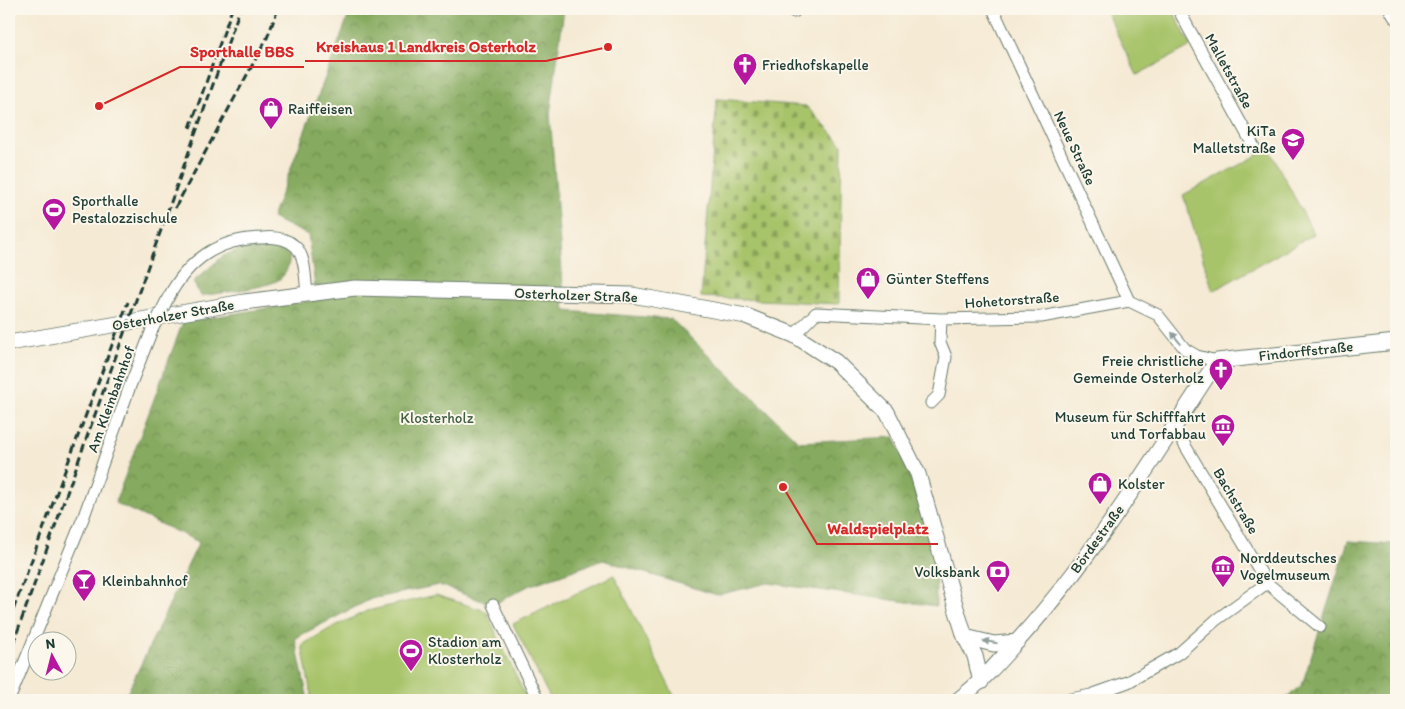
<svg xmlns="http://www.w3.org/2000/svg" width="1405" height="709" font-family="Itim,sans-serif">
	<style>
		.green { fill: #a8c46a; stroke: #64804f }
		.forest { fill: url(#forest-crowns); stroke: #527449 }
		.cemetery { fill: url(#cemetery-stones); stroke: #64804f }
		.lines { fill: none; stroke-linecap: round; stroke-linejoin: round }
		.street-casing { stroke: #6a7a6c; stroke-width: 13 }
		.secondary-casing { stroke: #6a7a6c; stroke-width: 17 }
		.street { stroke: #fff; stroke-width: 11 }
		.secondary { stroke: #fff; stroke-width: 15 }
		.rail { stroke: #1f3d34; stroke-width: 3; stroke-dasharray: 8 4; stroke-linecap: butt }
		.street-bridge-casing { stroke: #6a7a6c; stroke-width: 13; stroke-linecap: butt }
		.street-bridge { stroke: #fff; stroke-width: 11 }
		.oneway { fill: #8f9e9a }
		.labels { text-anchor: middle; stroke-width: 4; stroke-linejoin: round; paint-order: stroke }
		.poi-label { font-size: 15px; fill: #1f3d34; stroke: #fbf7ec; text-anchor: start }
		.street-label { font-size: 15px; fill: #1f3d34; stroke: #fbf7ec }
		.park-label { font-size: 15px; fill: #415f42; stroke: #fbf7ec }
		.leader { fill: none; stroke: #d62828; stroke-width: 2 }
		.callout-dot { fill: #d62828; stroke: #fbf7ec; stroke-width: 2 }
		.callout-label { font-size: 16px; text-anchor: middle; font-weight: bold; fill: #d62828; stroke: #fbf7ec; stroke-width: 4; stroke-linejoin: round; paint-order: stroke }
	</style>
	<defs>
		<pattern id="forest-crowns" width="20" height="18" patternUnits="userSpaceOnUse" patternTransform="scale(1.25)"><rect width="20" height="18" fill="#86aa5e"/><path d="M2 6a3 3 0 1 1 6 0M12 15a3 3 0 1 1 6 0" fill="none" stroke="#6d8c4e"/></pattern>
		<pattern id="cemetery-stones" width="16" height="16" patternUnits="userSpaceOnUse" patternTransform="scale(1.25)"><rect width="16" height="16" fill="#a8c46a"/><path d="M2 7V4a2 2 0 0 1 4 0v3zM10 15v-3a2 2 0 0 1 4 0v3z" fill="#88a058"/></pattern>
	</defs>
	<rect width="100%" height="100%" fill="#fbf7ec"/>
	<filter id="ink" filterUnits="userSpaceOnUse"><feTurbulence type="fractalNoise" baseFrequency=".02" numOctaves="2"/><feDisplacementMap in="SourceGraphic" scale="10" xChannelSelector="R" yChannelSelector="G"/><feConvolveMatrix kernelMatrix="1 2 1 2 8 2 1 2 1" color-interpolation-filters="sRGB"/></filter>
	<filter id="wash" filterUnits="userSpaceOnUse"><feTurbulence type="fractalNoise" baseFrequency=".0096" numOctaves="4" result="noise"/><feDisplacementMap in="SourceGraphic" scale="20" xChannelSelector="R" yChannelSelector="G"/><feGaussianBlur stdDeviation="1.12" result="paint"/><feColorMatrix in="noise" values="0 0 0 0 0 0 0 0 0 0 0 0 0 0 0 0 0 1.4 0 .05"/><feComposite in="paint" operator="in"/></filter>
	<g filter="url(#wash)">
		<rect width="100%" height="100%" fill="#f5ead4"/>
		<path class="green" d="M1105 9H1172L1191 46 1137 75Z
			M1269 149 1314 234 1213 291 1183 195Z
			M614 575 676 700H551L513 624Z
			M436 595 486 611 527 700H312L302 645 331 628 367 611Z
			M1396 669V700H1389Z"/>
		<path class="forest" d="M351 9H564L550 114 565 311 671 319 799 442 895 437 936 546V606L768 583 717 595 603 560 528 586 493 605 439 585 371 599 295 638 308 700H124L199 542 115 503 183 322 317 300 308 235 272 218Z
			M250 245H276L289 250C291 258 288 272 281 278 271 288 217 293 201 296L193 282 223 256Z
			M1348 541 1396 544V669L1389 700H1283L1302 685Z"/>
		<path class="cemetery" d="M717 99 806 106 842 144 839 304 701 297Z"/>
	</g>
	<g filter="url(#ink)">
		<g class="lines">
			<defs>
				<path id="street" d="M792 9 794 12
					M993 9 1129 301
					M1178 9 1254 147
					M168 298C189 259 218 239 262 238 272 237 286 238 295 246 306 256 305 279 307 293
					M794 335 816 313 941 319 1041 317 1129 301 1158 315 1185 349 1197 356 1217 361
					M931 403 939 395 946 357 940 342 941 319
					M1174 427 1267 583 1320 627
					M493 605 538 700
					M9 700 84 516 130 386 152 330
					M1066 700 1091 695 1128 682 1179 653 1216 620 1267 583"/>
				<path id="secondary" d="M1392 9 1396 16
					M9 343 244 302 355 288 632 295 746 316 794 335 836 362 887 412 918 474 956 608 965 637 975 656 981 682
					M965 637 994 644 1017 642
					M958 700C983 681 1001 659 1022 636 1097 552 1155 455 1217 361L1396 342"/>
			</defs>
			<use href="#street" class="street-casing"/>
			<use href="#secondary" class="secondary-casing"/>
			<use href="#street" class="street"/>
			<use href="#secondary" class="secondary"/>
			<path class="rail" d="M190 128 232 9
				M175 208 267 38 278 9
				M9 621 128 302
				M9 655 240 9"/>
			<defs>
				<path id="street-bridge" d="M152 330 168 298"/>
			</defs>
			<use href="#street-bridge" class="street-bridge-casing"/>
			<use href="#street-bridge" class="street-bridge"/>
		</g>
		<defs><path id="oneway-solid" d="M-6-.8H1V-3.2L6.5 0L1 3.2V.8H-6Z" transform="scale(1.25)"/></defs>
		<g class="oneway">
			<use href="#oneway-solid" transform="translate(1176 338) rotate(-128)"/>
			<use href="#oneway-solid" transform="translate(990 642) rotate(-171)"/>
		</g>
	</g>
	<defs>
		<symbol id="church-pin" viewBox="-11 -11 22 30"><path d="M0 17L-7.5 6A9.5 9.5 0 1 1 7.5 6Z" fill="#b5179e" stroke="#fbf7ec"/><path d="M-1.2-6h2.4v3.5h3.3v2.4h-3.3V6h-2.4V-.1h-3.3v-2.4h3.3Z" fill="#fff"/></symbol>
		<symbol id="shop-pin" viewBox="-11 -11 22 30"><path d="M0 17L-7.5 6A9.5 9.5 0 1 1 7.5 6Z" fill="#b5179e" stroke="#fbf7ec"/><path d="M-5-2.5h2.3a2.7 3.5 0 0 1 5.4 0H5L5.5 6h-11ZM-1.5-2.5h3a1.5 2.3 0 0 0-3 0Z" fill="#fff"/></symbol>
		<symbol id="school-pin" viewBox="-11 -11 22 30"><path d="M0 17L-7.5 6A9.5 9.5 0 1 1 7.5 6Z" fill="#b5179e" stroke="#fbf7ec"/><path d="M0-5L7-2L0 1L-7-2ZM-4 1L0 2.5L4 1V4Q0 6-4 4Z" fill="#fff"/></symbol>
		<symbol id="stadium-pin" viewBox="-11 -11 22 30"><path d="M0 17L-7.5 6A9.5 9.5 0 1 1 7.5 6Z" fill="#b5179e" stroke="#fbf7ec"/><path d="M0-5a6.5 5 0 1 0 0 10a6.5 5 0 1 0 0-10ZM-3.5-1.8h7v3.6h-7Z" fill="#fff"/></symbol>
		<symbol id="museum-pin" viewBox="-11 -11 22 30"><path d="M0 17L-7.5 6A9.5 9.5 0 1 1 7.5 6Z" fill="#b5179e" stroke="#fbf7ec"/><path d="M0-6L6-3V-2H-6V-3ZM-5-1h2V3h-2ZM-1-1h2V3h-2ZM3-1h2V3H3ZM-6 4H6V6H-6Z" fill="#fff"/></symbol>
		<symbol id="bank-pin" viewBox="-11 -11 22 30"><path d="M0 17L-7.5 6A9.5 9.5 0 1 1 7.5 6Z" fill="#b5179e" stroke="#fbf7ec"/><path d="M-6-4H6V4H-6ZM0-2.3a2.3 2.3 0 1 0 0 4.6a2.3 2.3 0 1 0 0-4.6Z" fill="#fff"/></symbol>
		<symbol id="bar-pin" viewBox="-11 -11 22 30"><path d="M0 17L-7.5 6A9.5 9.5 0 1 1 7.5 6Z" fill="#b5179e" stroke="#fbf7ec"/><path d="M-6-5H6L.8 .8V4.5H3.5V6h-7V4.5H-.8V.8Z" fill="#fff"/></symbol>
	</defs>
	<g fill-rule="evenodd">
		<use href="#church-pin" x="731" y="51" width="28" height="38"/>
		<use href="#shop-pin" x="257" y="95" width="28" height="38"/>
		<use href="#school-pin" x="1279" y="126" width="28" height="38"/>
		<use href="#stadium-pin" x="40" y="196" width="28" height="38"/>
		<use href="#shop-pin" x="854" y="265" width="28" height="38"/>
		<use href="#church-pin" x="1207" y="356" width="28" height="38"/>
		<use href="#museum-pin" x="1209" y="412" width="28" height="38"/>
		<use href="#shop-pin" x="1086" y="470" width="28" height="38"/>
		<use href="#museum-pin" x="1209" y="553" width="28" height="38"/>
		<use href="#bank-pin" x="984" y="558" width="28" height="38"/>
		<use href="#bar-pin" x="70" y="567" width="28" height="38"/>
		<use href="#stadium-pin" x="397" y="637" width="28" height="38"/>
	</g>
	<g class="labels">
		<g class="poi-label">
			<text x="762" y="70">Friedhofskapelle</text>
			<text x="288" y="114">Raiffeisen</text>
			<text x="1276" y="136" text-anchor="end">KiTa<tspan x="1276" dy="17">Malletstraße</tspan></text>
			<text x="72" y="206">Sporthalle<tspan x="72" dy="17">Pestalozzischule</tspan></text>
			<text x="886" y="284">Günter Steffens</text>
			<text x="1204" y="366" text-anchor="end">Freie christliche<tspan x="1204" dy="17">Gemeinde Osterholz</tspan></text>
			<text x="1206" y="422" text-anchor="end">Museum für Schifffahrt<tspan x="1206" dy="17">und Torfabbau</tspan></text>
			<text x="1118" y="489">Kolster</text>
			<text x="1240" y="563">Norddeutsches<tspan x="1240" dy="17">Vogelmuseum</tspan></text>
			<text x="980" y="577" text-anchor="end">Volksbank</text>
			<text x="102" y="586">Kleinbahnhof</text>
			<text x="428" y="647">Stadion am<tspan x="428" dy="17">Klosterholz</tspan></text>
		</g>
		<g class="street-label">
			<text transform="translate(1229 71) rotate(61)" y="5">Malletstraße</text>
			<text transform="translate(1075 148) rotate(65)" y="5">Neue Straße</text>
			<text transform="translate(576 295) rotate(2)" y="5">Osterholzer Straße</text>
			<text transform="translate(1012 300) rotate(-4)" y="5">Hohetorstraße</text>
			<text transform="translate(173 315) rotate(-10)" y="5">Osterholzer Straße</text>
			<text transform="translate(1306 351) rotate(-6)" y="5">Findorffstraße</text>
			<text transform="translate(111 399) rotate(-70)" y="5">Am Kleinbahnhof</text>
			<text transform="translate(1236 501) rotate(59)" y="5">Bachstraße</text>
			<text transform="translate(1097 539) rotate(-54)" y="5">Bördestraße</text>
		</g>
		<g class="park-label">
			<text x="437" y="423">Klosterholz</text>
		</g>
	</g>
	<path class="leader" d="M608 47L546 61H305M99 106L180 67H304M783 487L817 544H938"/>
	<g class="callout-dot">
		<circle cx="608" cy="47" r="5"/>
		<circle cx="99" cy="106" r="5"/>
		<circle cx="783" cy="487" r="5"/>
	</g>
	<g class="callout-label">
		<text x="426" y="52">Kreishaus 1 Landkreis Osterholz</text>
		<text x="242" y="57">Sporthalle BBS</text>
		<text x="878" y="534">Waldspielplatz</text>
	</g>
	<rect width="1405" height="709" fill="none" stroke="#fbf7ec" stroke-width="30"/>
	<g transform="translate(52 656) rotate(353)"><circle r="24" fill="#fbf7ec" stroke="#a3ada2"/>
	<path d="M0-4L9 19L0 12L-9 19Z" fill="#b5179e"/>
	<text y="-8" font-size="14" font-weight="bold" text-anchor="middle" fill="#1f3d34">N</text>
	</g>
</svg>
